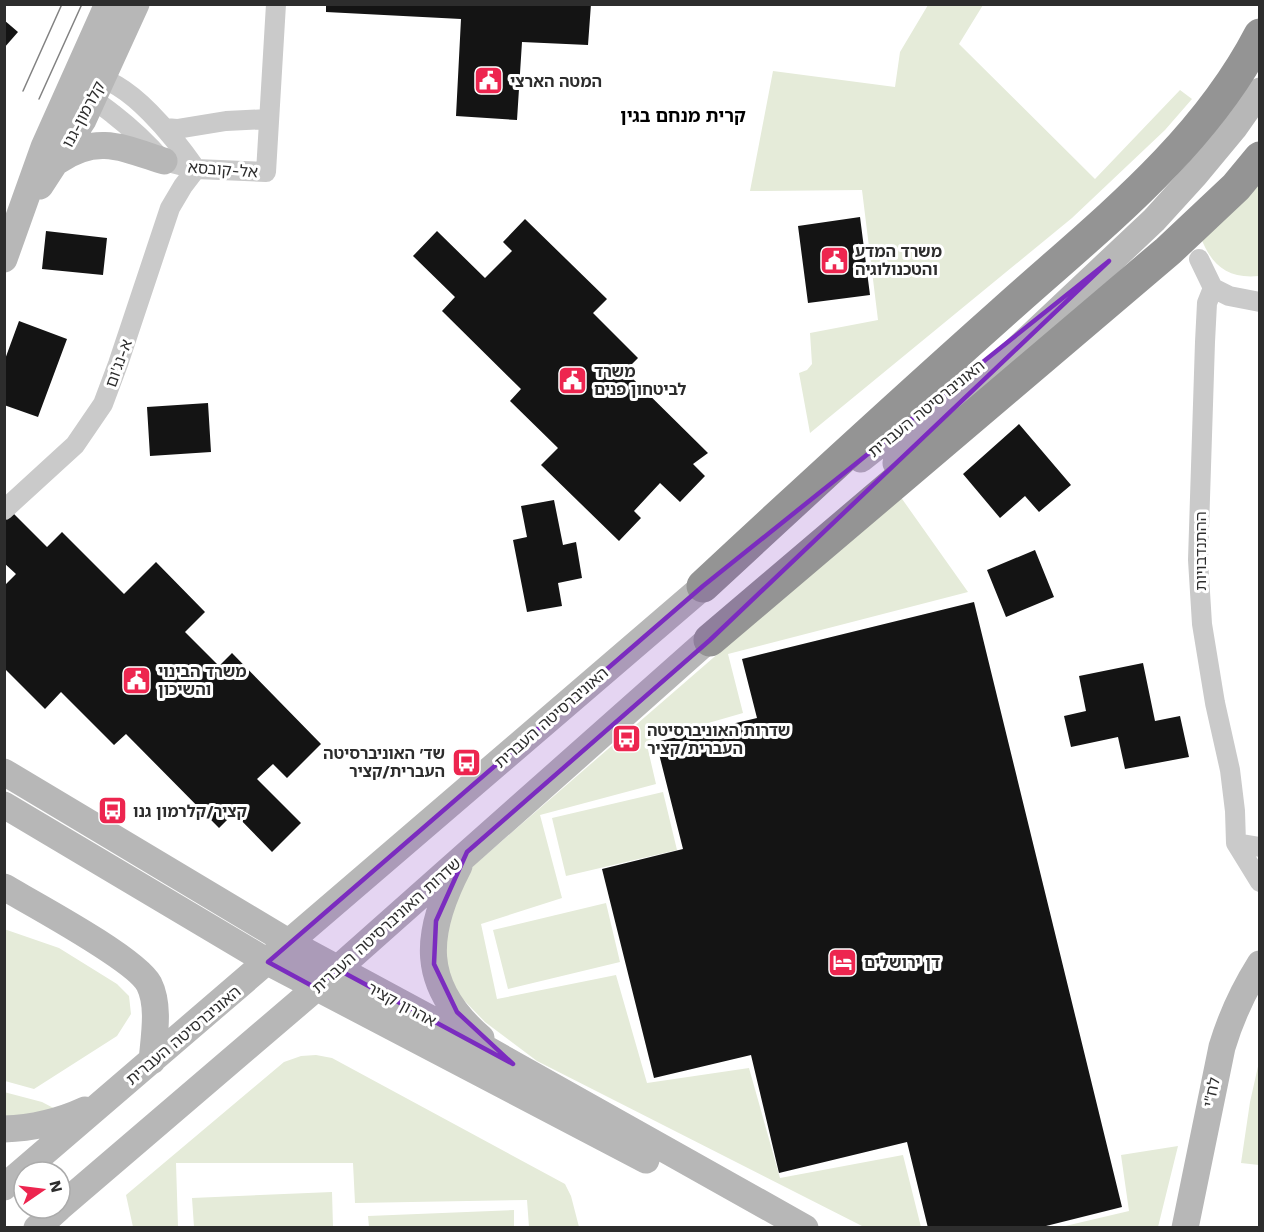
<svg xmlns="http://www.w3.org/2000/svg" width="1264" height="1232" font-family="'Work Sans','Noto Sans Hebrew',sans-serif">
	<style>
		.green { fill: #e5ebd9 }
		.building { fill: #141414 }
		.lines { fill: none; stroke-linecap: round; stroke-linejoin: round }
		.street { stroke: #cacaca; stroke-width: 20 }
		.secondary { stroke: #b7b7b7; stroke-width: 27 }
		.highway { stroke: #949494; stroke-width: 33 }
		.tram { stroke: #828282; stroke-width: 1.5 }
		.marked { fill: #7b2cbf; fill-opacity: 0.2; stroke: #7b2cbf; stroke-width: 4.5; stroke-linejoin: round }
		.labels { text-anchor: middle; stroke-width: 6; stroke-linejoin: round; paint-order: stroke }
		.poi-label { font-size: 16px; font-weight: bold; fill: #2d2d2d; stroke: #fff; text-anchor: start }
		.street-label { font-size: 16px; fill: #2d2d2d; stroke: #fff }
		.neighbourhood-label { font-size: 18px; font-weight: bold; fill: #000; stroke: #fff }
	</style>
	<rect width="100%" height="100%" fill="#fff"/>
	<path class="green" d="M928 5H983L959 44 1095 179 1180 90 1192 99 1165 130 1072 218 810 433 799 373 807 370 812 364 810 333 878 320 862 190 750 191 773 71 895 87 900 52Z
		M1259 184V276C1228 279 1212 266 1201 238Z
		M900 496 968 592 728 654 743 713 646 741 656 784 540 815 562 898 481 924 497 999 616 975 647 1083 749 1068 780 1178 903 1155 921 1227H864L537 1061 485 1022 458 994 446 969 443 937 465 873Z
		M663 792 677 850 566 876 552 818Z
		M606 903 620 962 508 989 493 930Z
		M4 929 59 948 117 984 129 996 131 1014 117 1036 34 1089 5 1081Z
		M316 1055 332 1058 565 1184 571 1196 579 1227H529L527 1200 355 1203 353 1163H176L178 1227H133L126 1195 284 1062 301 1056Z
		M1259 1062V1165L1241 1163 1250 1102Z
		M4 1092 42 1102 63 1113 5 1123Z
		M1178 1146 1158 1227H1061L1129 1211 1121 1155Z
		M332 1192 333 1227H194L192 1198Z
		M514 1210V1227H369L368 1216Z"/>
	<path class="building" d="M326 4H591L588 45 522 42 517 120 456 116 461 19 326 12Z
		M4 20 18 32 4 48Z
		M860 217 870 295 808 303 798 226Z
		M525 219 607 299 593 313 638 358 625 371 708 453 693 464 705 476 680 502 660 483 634 511 641 518 619 541 541 465 558 448 510 401 521 389 442 311 455 297 413 256 437 231 485 278 512 251 503 242Z
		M46 231 107 238 103 275 42 269Z
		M19 321 67 339 38 417 4 405V362Z
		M208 403 211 452 150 456 147 407Z
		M1019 424 1071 485 1039 512 1025 496 1000 518 963 474Z
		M554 500 563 545 576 542 582 578 558 583 562 606 527 612 513 540 527 537 521 506Z
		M12 512 47 547 62 532 124 594 156 562 205 612 185 632 219 666 232 653 321 744 287 778 273 764 257 779 301 823 272 852 234 813 219 828 126 734 114 745 61 692 45 709 4 668V586L16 574 4 563V520Z
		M1035 550 1054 597 1006 617 987 570Z
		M974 602 1122 1207 1038 1228H928L907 1142 779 1173 751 1055 654 1078 602 869 683 849 656 742 757 718 742 659Z
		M1143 663 1155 721 1180 716 1189 757 1125 769 1118 737 1071 747 1064 716 1086 711 1079 676Z"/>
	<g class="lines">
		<path class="street" d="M91 77C128 78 176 140 196 169
			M85 89C93 101 102 105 113 114 131 128 147 143 162 160
			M165 128 177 129 226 121 269 119
			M164 161 196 169 266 172 276 4
			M1199 259 1213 288 1207 303 1205 342 1198 560 1202 624 1215 703 1230 770 1235 811 1236 843 1260 882
			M1213 288 1229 296 1260 302
			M4 510 75 445 103 404 118 364 170 208 183 186 196 169
			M1236 843 1260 847"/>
		<path class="secondary" d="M58 161C97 134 123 148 164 161
			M40 186 83 120 136 4
			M4 259 44 147 108 4
			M861 459 963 378
			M896 463 1154 220 1195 175 1234 128 1260 91
			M4 772 290 943 481 1046 805 1228
			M4 805 268 962 646 1160
			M459 866C424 933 419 985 481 1038
			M4 887C33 904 136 959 149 984 160 1006 154 1037 152 1061
			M4 1129C34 1128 59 1122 85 1110
			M4 1187 719 573
			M60 1207 316 988 725 625
			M37 1228 59 1208
			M1185 1228 1222 1047C1231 1017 1243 991 1260 964"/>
		<path class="highway" d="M703 586C802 494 901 403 1002 313 1095 229 1201 149 1260 35
			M710 640 1168 251 1236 187 1260 158"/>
		<path class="tram" d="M23 91 62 4
			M39 99 82 4"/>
	</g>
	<path class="marked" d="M1109 261 710 640 467 852 436 921 434 964 457 1012 513 1064 337 969 316 988 268 962 703 586Z"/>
	<defs>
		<symbol id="civic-square" viewBox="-11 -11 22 22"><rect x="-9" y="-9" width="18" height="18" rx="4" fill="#ed254f" stroke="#fff"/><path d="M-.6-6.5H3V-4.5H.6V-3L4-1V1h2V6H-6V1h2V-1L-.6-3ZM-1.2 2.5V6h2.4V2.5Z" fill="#fff"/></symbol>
		<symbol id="bus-square" viewBox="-11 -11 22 22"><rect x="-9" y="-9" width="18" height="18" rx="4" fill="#ed254f" stroke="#fff"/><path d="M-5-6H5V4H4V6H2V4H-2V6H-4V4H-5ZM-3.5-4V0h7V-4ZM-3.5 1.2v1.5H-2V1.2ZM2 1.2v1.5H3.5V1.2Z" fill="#fff"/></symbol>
		<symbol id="hotel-square" viewBox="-11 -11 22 22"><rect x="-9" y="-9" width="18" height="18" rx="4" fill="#ed254f" stroke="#fff"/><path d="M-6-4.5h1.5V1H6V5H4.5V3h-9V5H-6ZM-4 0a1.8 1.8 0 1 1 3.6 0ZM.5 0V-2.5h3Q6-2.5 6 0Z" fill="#fff"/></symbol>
	</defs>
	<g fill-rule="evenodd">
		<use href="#civic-square" x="472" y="64" width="33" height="33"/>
		<use href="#civic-square" x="818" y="244" width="33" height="33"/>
		<use href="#civic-square" x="556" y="364" width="33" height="33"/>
		<use href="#civic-square" x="120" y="664" width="33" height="33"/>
		<use href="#bus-square" x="610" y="722" width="33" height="33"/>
		<use href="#bus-square" x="450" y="746" width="33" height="33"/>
		<use href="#bus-square" x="96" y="794" width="33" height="33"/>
		<use href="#hotel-square" x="826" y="946" width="33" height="33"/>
	</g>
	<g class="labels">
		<g class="poi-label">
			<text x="510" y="87">המטה הארצי</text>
			<text x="855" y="257">משרד המדע<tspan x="855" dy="18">והטכנולוגיה</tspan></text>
			<text x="594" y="377">משרד<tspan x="594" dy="18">לביטחון פנים</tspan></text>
			<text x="158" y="677">משרד הבינוי<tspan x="158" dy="18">והשיכון</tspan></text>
			<text x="647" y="736">שדרות האוניברסיטה<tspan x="647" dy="18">העברית/קציר</tspan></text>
			<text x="445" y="759" text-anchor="end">שד׳ האוניברסיטה<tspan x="445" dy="18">העברית/קציר</tspan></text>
			<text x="133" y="817">קציר/קלרמון גנו</text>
			<text x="864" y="968">דן ירושלים</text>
		</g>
		<g class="street-label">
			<text transform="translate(83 114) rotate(-62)" y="6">קלרמון-גנו</text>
			<text transform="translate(223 169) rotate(4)" y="6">אל-קובסא</text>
			<text transform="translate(118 363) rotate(-70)" y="6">א-נג'ום</text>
			<text transform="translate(926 408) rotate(-39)" y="6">האוניברסיטה העברית</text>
			<text transform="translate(1200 551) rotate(-90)" y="6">ההתנדבויות</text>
			<text transform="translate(551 717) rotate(-41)" y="6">האוניברסיטה העברית</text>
			<text transform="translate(386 925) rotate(-42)" y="6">שדרות האוניברסיטה העברית</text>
			<text transform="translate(402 1004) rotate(28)" y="6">אהרון קציר</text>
			<text transform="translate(183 1035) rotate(-40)" y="6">האוניברסיטה העברית</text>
			<text transform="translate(1211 1092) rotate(-78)" y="6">לח"י</text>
		</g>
		<g class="neighbourhood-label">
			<text x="683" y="122">קרית מנחם בגין</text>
		</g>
	</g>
	<rect width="1264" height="1232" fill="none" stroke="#2d2d2d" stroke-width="12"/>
	<g transform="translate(42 1190) rotate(76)"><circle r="28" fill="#ffffff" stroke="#ababab" stroke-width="1.5"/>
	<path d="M0-4.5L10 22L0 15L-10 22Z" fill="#ed254f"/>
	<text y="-9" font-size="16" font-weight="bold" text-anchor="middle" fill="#2d2d2d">N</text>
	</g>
</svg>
